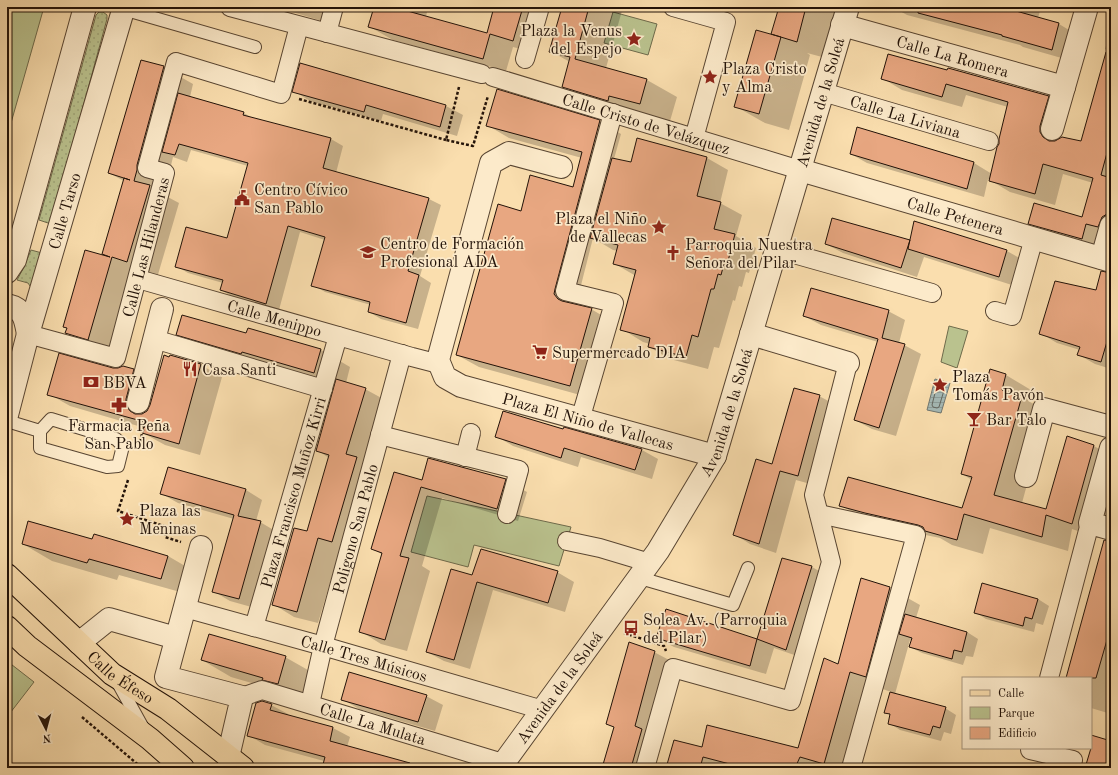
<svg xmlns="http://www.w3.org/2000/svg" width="1118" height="775" font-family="'Old Standard TT',serif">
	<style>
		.grass { fill: url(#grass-dots); stroke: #6e6a4b }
		.park { fill: #bac28e; stroke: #6e6a4b }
		.water { fill: url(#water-rules); stroke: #707670 }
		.shadow { fill: #0003 }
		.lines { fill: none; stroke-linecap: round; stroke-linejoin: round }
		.shore { stroke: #63665f; stroke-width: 1 }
		.building { fill: #e8a781; stroke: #221208 }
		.service-casing { stroke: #584532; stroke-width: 14 }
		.pedestrian-casing { stroke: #584532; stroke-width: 20 }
		.minor-casing { stroke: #584532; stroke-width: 24 }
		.tertiary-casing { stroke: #584532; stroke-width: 24 }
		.primary-casing { stroke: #221208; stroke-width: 24 }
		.path { stroke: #221208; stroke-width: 2.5; stroke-dasharray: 3 2; stroke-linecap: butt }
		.service { stroke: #fceaca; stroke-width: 12 }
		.pedestrian { stroke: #fceaca; stroke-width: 18 }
		.minor { stroke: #fceaca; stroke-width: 22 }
		.tertiary { stroke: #fceaca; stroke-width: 22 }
		.primary { stroke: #fadeae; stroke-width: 22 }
		.labels { text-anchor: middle; stroke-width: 3.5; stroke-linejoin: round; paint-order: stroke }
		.poi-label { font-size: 16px; fill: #221208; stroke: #fceaca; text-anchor: start }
		.street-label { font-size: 16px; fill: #221208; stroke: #fceaca }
	</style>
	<defs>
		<pattern id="grass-dots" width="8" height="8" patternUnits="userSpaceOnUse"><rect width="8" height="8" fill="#bac28e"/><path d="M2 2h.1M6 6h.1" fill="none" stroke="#a0a679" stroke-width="1.8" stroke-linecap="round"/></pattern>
		<pattern id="water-rules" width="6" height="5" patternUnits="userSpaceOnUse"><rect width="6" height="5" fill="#a4b9b6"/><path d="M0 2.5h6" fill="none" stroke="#8d9e9b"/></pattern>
	</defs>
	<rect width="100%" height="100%" fill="#fadeae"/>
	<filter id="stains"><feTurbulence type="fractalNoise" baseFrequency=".005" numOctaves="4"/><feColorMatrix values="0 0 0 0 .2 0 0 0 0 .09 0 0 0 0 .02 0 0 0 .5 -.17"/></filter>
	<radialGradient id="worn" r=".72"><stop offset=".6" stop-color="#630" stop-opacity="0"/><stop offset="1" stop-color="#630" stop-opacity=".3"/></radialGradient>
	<path class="grass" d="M99 12H103L107 15V19L51 224 39 220 96 15Z
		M31 250 42 253 32 289 28 283 17 280 24 267Z"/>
	<path class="park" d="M7 7H44L7 137Z
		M613 12 657 24 648 55 604 43Z
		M949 326 968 331 957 368 941 362Z
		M427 496 571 527 559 566 474 545 468 567 411 552Z
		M7 661 34 682 7 717Z"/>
	<path class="water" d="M935 379 950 383 941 413 927 410Z"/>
	<path class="shadow" d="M276 7H326L322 21Z
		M375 7H428L426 17 487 34 495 7H549L536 53 513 47 506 71 393 40 370 27Z
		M563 7H623L606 68 647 80 677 97 670 121 639 112 593 103 563 86 570 62 550 51Z
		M691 7H730L727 19Z
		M780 7H841L826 58 807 53 810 55 789 130 765 123 735 106 776 36 772 34Z
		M893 7H1041L1038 18 1059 24 1079 36 1072 61 1023 47 1020 45 907 15Z
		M1111 28V236L1101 250 1049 235 1029 223 1083 219 1093 183 1063 174 1055 205 1010 192 988 179 984 197 867 163 851 154 974 163 992 174 1008 107 966 95 962 107 902 90 882 78 889 55 1048 97 1068 108 1059 140 1082 143 1107 50 1105 49Z
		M301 64 446 106 463 115 457 136 383 114 381 121 310 101 294 91Z
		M163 67 193 84 190 97 244 113 254 119 331 139 343 146 336 173 429 199 441 205 420 276 431 283 418 329 381 319 369 312 371 305 325 292 313 285 325 240 300 232 279 310 233 297 221 290 223 283 188 273 176 266 228 240 248 166 191 150 187 162 173 157 164 195 179 203 157 278 142 274 118 356 96 350 66 333 107 257 103 254 124 181 109 173Z
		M497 90 600 121 621 134 614 159 631 164 638 140 707 158 728 170 720 203 742 215 736 236 756 248 749 273 746 272 742 287 739 286 735 301 733 300 719 348 714 347 708 369 670 359 649 347 650 344 643 342 622 329 636 276 615 264 618 251 613 250 593 238 576 305 591 309 613 322 591 398 479 367 457 355 521 212 573 188 582 158 509 138 487 125Z
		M909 241 1007 251 1023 260 1015 286 924 257 917 277 843 253 826 244Z
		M1111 279V369L1095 364 1079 355 1080 350 1057 343 1040 333 1097 292Z
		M888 311 905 320 899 343 904 345 921 354 896 436 872 429 855 420 878 342 821 325 804 316Z
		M249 329 321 350 350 367 346 383 365 389 387 401 354 554 340 549 318 623 294 617 273 604 307 532 329 458 317 450 335 387 207 351 177 334 247 335Z
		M171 356 201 365 222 377 200 455 165 445 143 433 145 428 70 406 49 394 113 369 133 370 155 382 148 411Z
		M1006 375 1031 390 1028 401 1047 411 1022 503 1047 510 1094 446 1111 456V491L1098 538 1072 529 1068 551 990 528 983 554 952 545 940 538 892 528 866 520 840 505 963 510 972 480 962 474Z
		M819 396 836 405 814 485 796 480 776 553 750 544 734 534 773 465Z
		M564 431 642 450 658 459 652 479 581 457 578 467 513 446 496 436Z
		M169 468 246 490 262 500 256 521 260 522 277 532 255 608 230 601 213 591 234 519 178 503 162 494Z
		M505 480 527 492 518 521 442 498 422 566 430 571 407 651 381 644 360 631 383 555 373 549 423 481Z
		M93 541 168 556 197 573 191 595 119 575 117 580 52 561 23 544Z
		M1111 550V714L1091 708V678H1067Z
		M783 560 812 567 828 576 803 658 774 648 766 674 674 647 657 638 667 611 758 640Z
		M557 572 574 582 565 612 493 590 470 669 444 661 427 652 473 576Z
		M861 579 890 588 920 605 916 618 967 632 978 639 973 657 966 656 963 665 922 653 910 647 912 641 910 640 895 694 945 708 956 715 951 734 944 732 941 741 900 730 889 723 891 715 885 712 891 692 880 688 857 768H667L703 748 799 749 838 666Z
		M983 584 1038 599 1049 606 1043 625 1036 623 1034 632 986 619 975 612Z
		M654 652 671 661 650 768H603L615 727 607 723Z
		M285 657 315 674 307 700 287 693 231 677 202 660Z
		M426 696 443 705 435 731 359 709 342 699Z
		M271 705 288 714V715L333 728 350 737 347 747 410 764 417 768H323L324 761 265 745 248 735Z"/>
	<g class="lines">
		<path class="shore" d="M939 384 944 385 945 387 939 407 937 408 933 407 932 405 937 385Z"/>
	</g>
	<path class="building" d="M374 7H393L487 33 494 7H523L513 41 490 34 483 59 368 27Z
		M562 7H589L575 59 647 79 640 104 609 96 608 101 562 87 570 57 549 52Z
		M779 7H806L797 42 771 34Z
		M918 7H1018L1016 11 1059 23 1052 50 1002 36V35L918 13Z
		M756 30 781 37 759 114 734 107Z
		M1106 52H1111V138L1101 175 1111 178V198L1107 214 1102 217 1098 227 1086 224 1082 239 1028 224 1034 203 1082 217 1093 178 1043 164 1035 194 989 181 997 147 999 144V139L1008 102 946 84 942 97 881 79 888 54 947 70 948 68 1049 96 1040 126V132L1043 137 1049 141H1055L1062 137 1081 141Z
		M141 60 164 66 137 165V170L134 181 150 185 127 262 112 257 88 340 65 333 67 328 63 327 85 250 110 257 102 254 124 178 130 180 108 173Z
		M300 63 446 105 440 127 366 105 364 112 292 92Z
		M497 89 600 120 555 289 554 294 558 299 562 301 592 308 570 386 456 355 498 204 521 211 530 175 573 187 582 152 486 126Z
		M178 93 244 112 243 115 331 138 323 168 429 198 408 271 419 275 406 323 368 312 370 302 311 286 325 237 288 226 266 304 220 290 223 280 175 267 186 227 227 238 248 163 179 144 175 155 162 152Z
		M857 127 974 162 967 189 850 154Z
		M637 138 707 157 697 196 721 202 714 229 735 234 728 261 725 260 721 275 718 274 714 289H711L698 337 692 335 686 357 648 347 650 338 620 330 636 270 613 264 618 245 590 238 612 158 631 162Z
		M832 218 910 240 901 268 825 244Z
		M914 221 1007 250 999 277 908 249Z
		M1101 271 1111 273V328L1101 362 1077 355 1080 347 1039 334 1055 281 1096 290Z
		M811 288 889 310 882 338 905 344 879 428 854 420 878 339 803 316Z
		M182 315 246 333 248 328 321 349 314 373 242 352 241 354 176 335Z
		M59 353 113 368H118L123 366 134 369 126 399V405L130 411 135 414H142L147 411 150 405 164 355 169 357 170 355 201 364 179 444 142 433 145 422 47 395Z
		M990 369 1006 374 1002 390 1022 396 994 495 1046 509 1067 436 1094 445 1072 524 1046 515 1042 537 964 514 957 540 925 531 923 527 918 525 865 513 839 506 848 477 962 508 972 477 961 474Z
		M336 379 366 388 346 454 357 457 332 542 318 538 297 612 272 605 294 528 307 531 329 455 316 451Z
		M794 388 820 395 798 476 780 471 759 544 733 535 756 459 772 464Z
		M503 411 563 429 564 427 642 449 635 470 564 448 561 458 495 437Z
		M428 458 506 479 497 509 421 487 400 556 409 558 385 640 359 632 382 553 371 549 394 472 422 480Z
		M168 467 246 489 238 516 261 521 239 599 212 592 234 515 160 494Z
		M28 521 92 539 94 534 168 556 161 579 89 559 87 563 22 544Z
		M1104 540 1111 541V626L1096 678H1066Z
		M481 549 558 571 548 603 477 582 454 660 426 652 451 569 472 575Z
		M782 558 812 566 786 650 757 639Z
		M861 578 890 587 866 677 850 672 824 764 800 757 795 768H745L703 757 700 768H666L674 740 702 747 707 725 798 748 824 658 838 664Z
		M982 583 1038 599 1032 619 1025 617 1023 626 974 613Z
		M666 609 757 639 750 666 656 638Z
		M905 614 967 632 962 652 954 650 952 659 909 647 912 638 899 634Z
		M209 634 286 656 278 684 262 680 263 678 201 660Z
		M629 642 655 651 635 726 642 729 631 768H602L614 727 606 724Z
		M349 672 427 695 418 722 341 700Z
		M890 692 946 707 940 728 933 726 930 735 888 724 890 714 884 713Z
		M262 701 272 704 270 710 333 727 330 741 410 763 409 768H322L325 757 247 736 256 703Z
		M1091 735 1111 741V768H1085L1091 748Z"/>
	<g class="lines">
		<defs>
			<path id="service" d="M123 9 255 47
				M51 419 116 439 123 446 118 466 107 467 40 448V431Z
				M7 421 40 431
				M640 578 733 605 748 568
				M117 681 143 728"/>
			<g id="pedestrian">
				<path d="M230 7 482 74"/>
				<path d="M673 7 726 22 694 138"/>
				<path d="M327 33 334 7"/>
				<path d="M525 59 540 7"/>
				<path id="s1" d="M493 77 800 170"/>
				<path id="s2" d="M823 92 989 141"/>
				<path d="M776 249 932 293"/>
				<path id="s3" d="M138 279 412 357 439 364"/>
				<path d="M995 311 1012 316 1034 238"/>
				<path id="s4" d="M28 334 116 358 165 173 147 168 176 62 281 94 299 26"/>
				<path d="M154 339 323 389"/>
				<path d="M580 420 614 303 565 291 613 113"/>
				<path d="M380 435 519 470 507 514"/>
				<path d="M465 457 471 433"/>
				<path d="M819 514 916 535 851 768"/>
				<path d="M567 541 600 548 650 563"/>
				<path id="s5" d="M185 608 323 646 543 710"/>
				<path id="s6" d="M254 627 338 336"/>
				<path d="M1049 678 1090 523"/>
				<path id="s7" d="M242 697 262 690 503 763"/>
				<path id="s8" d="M310 704 323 646 402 354"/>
				<path d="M1030 748V750L1073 760 1071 768"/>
				<path d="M645 768 673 668 791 701 831 562 814 495 848 363"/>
			</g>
			<g id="minor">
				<path id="s9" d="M842 25 1064 87"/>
				<path d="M1052 129 1087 7"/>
				<path id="s10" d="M561 167 509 153 491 163 438 360 445 377 461 386 715 456"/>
				<path id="s11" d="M800 170 1111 261"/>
				<path d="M1102 258 1111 226"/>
				<path d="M751 334 848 363"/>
				<path d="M138 402 162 309"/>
				<path d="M1111 448 1090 523 1111 529"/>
				<path d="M1026 476 1044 409 1111 427"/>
				<path d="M201 547 166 677 242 697 228 757"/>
				<path d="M79 643 109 619 176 638"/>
			</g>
			<g id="tertiary">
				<path d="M7 272 15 260 85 7"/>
				<path d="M7 305C24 309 25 318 28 334"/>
				<path id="s12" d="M7 415 28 334 124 7"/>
				<path id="s13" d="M500 768 658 551 715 456 848 7"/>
			</g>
			<g id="primary">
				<path id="s14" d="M7 575 112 674 168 709 243 768"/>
				<path d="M7 627 27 646 150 739 183 768"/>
			</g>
		</defs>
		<use href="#service" class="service-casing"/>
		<use href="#pedestrian" class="pedestrian-casing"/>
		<use href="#minor" class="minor-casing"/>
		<use href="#tertiary" class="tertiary-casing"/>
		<use href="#primary" class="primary-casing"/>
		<path class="path" d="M459 87 446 140 473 146 488 96
			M299 99 446 140
			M140 442 145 422
			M128 480 118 511 167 527 165 537 181 542
			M624 633 664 646 666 651
			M82 717 142 768"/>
		<use href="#service" class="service"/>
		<use href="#pedestrian" class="pedestrian"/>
		<use href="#minor" class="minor"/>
		<use href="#tertiary" class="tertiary"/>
		<use href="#primary" class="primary"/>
	</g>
	<defs>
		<symbol id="sight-bare" viewBox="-9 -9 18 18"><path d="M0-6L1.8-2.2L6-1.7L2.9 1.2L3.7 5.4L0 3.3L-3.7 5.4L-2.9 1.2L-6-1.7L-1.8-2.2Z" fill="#8f2418" stroke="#fceaca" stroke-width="2.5" paint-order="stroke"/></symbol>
		<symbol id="civic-bare" viewBox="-9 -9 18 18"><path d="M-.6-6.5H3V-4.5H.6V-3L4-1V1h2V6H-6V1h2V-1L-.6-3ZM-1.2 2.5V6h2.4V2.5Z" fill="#8f2418" stroke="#fceaca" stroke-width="2.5" paint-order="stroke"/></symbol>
		<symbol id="university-bare" viewBox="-9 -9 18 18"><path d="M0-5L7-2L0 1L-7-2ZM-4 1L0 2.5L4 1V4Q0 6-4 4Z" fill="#8f2418" stroke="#fceaca" stroke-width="2.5" paint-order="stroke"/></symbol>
		<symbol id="church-bare" viewBox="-9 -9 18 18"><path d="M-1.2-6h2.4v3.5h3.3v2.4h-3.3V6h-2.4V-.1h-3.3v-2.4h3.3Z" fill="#8f2418" stroke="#fceaca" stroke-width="2.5" paint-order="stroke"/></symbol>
		<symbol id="supermarket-bare" viewBox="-9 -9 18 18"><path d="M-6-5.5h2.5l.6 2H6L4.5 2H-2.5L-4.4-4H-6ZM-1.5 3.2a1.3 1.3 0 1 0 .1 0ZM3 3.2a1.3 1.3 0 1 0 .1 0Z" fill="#8f2418" stroke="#fceaca" stroke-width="2.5" paint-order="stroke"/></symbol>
		<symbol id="restaurant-bare" viewBox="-9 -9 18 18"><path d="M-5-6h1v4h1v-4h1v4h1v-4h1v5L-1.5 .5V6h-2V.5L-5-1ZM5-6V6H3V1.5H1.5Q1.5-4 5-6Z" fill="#8f2418" stroke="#fceaca" stroke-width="2.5" paint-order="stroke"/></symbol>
		<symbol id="bank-bare" viewBox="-9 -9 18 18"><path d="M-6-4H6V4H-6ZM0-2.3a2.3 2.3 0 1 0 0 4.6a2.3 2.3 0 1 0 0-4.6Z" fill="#8f2418" stroke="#fceaca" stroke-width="2.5" paint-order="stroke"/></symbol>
		<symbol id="pharmacy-bare" viewBox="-9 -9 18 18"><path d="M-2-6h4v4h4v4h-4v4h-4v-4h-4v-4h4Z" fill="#8f2418" stroke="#fceaca" stroke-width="2.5" paint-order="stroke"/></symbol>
		<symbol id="bar-bare" viewBox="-9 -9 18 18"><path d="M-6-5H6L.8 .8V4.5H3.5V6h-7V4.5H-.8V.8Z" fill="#8f2418" stroke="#fceaca" stroke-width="2.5" paint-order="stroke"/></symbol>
		<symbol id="bus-bare" viewBox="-9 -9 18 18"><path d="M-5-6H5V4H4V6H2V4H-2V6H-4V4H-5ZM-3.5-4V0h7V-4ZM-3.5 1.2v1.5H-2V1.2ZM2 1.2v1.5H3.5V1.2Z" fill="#8f2418" stroke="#fceaca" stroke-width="2.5" paint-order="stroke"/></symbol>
	</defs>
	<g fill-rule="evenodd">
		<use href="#sight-bare" x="623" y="28" width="22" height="22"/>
		<use href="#sight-bare" x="699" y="66" width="22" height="22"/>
		<use href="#civic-bare" x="231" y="187" width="22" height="22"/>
		<use href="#sight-bare" x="648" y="216" width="22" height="22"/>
		<use href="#university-bare" x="357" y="241" width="22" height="22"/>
		<use href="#church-bare" x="662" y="242" width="22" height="22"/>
		<use href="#supermarket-bare" x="529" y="341" width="22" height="22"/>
		<use href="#restaurant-bare" x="179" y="358" width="22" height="22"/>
		<use href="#bank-bare" x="80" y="371" width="22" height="22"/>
		<use href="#sight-bare" x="929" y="374" width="22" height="22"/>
		<use href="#pharmacy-bare" x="108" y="394" width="22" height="22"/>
		<use href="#bar-bare" x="963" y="408" width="22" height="22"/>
		<use href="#sight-bare" x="116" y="508" width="22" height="22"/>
		<use href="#bus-bare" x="620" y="617" width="22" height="22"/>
	</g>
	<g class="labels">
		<g class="poi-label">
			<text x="622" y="36" text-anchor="end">Plaza la Venus<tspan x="622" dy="18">del Espejo</tspan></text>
			<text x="722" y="74">Plaza Cristo<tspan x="722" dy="18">y Alma</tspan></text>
			<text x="254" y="195">Centro Cívico<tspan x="254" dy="18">San Pablo</tspan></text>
			<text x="647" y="224" text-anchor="end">Plaza el Niño<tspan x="647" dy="18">de Vallecas</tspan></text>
			<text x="380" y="249">Centro de Formación<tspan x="380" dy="18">Profesional ADA</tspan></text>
			<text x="685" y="250">Parroquia Nuestra<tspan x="685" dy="18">Señora del Pilar</tspan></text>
			<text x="552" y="358">Supermercado DIA</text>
			<text x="202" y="375">Casa Santi</text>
			<text x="952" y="382">Plaza<tspan x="952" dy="18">Tomás Pavón</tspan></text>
			<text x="103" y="388">BBVA</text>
			<text x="986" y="425">Bar Talo</text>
			<text x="119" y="431" text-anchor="middle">Farmacia Peña<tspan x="119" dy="18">San Pablo</tspan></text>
			<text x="139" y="516">Plaza las<tspan x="139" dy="18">Meninas</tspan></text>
			<text x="643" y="625">Solea Av. (Parroquia<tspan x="643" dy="18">del Pilar)</tspan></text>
		</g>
		<g class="street-label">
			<text dy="6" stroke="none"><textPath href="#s9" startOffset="115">Calle La Romera</textPath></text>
			<text dy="6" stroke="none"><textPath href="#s13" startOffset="748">Avenida de la Soleá</textPath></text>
			<text dy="6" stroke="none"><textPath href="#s2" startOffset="86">Calle La Liviana</textPath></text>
			<text dy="6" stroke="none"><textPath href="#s1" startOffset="160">Calle Cristo de Velázquez</textPath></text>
			<text dy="6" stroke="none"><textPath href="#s12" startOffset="212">Calle Tarso</textPath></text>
			<text dy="6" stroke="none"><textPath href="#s11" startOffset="162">Calle Petenera</textPath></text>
			<text dy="6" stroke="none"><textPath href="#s4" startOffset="206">Calle Las Hilanderas</textPath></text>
			<text dy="6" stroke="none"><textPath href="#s3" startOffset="142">Calle Menippo</textPath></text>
			<text dy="6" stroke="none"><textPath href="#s13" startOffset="424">Avenida de la Soleá</textPath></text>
			<text dy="6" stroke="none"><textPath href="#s10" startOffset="447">Plaza El Niño de Vallecas</textPath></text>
			<text dy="6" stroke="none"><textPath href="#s6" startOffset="140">Plaza Francisco Muñoz Kirri</textPath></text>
			<text dy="6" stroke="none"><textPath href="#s8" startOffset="181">Poligono San Pablo</textPath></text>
			<text dy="6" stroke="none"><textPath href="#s5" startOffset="186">Calle Tres Músicos</textPath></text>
			<text dy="6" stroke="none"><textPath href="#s14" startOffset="153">Calle Éfeso</textPath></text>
			<text dy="6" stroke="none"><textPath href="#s13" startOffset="100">Avenida de la Soleá</textPath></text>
			<text dy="6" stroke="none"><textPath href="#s7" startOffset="137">Calle La Mulata</textPath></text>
		</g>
	</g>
	<rect width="1118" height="775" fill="none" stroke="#fadeae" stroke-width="24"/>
	<rect x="8" y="8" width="1102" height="759" fill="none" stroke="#221208" stroke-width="2"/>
	<rect x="12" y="12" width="1094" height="751" fill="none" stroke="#221208"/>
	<rect x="962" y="677" width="130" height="72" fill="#fceaca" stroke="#a5947c"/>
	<rect x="970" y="690" width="20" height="6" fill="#fadeae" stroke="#a5947c"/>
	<text x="998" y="697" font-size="12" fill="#221208">Calle</text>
	<rect x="970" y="707" width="20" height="12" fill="#bac28e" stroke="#a5947c"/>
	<text x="998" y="717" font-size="12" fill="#221208">Parque</text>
	<rect x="970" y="727" width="20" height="12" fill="#e8a781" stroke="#a5947c"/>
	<text x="998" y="737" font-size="12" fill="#221208">Edificio</text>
	<g transform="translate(46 729) rotate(174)" stroke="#fceaca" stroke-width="3" paint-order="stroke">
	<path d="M0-3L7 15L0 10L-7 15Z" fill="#221208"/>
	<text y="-6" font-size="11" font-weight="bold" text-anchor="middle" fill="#221208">N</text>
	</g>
	<rect width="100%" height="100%" filter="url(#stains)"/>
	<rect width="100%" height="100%" fill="url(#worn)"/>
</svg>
